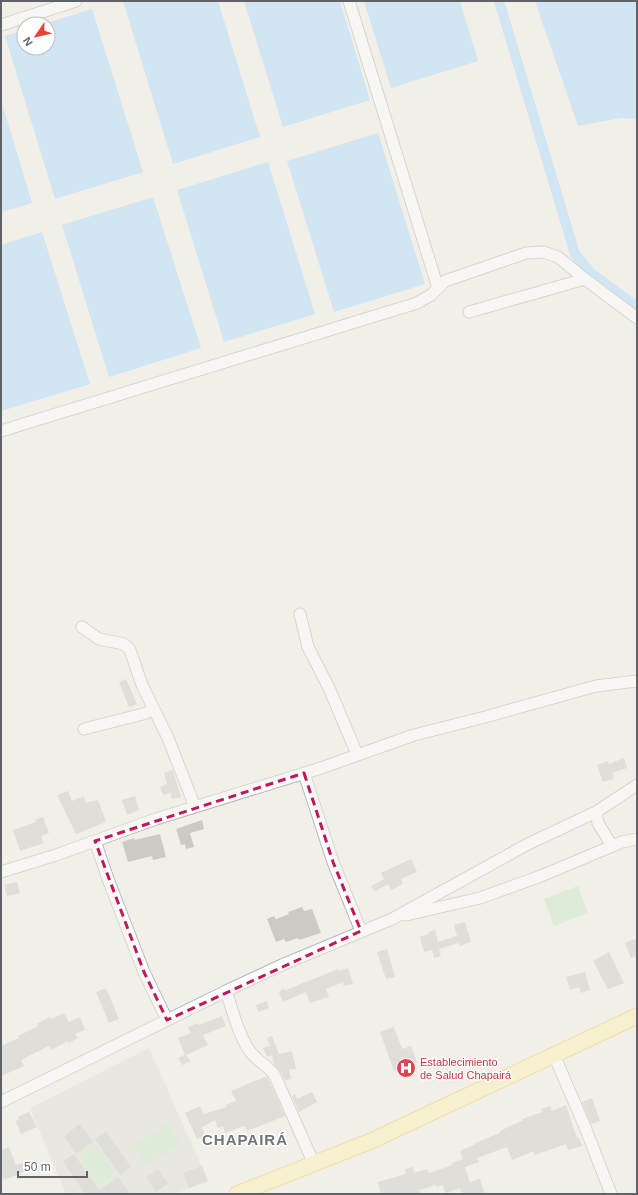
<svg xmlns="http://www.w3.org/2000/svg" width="638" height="1195" font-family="Arial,sans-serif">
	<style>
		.education { fill: #e1ded6 }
		.green { fill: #c5e8c5 }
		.water { fill: #aadaff }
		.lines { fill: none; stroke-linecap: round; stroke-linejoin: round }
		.canal { stroke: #aadaff; stroke-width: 10 }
		.building { fill: #cccac5 }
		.minor-casing { stroke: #b5b8bc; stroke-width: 13 }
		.major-casing { stroke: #f2c960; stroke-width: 17 }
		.minor { stroke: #fff; stroke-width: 11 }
		.major { stroke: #fff2af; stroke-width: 15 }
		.marked { fill: none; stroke: #c2185b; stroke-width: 3; stroke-dasharray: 8 5; stroke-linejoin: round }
		.labels { text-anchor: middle; stroke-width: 3; stroke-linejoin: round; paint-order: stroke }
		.health-label { font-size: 11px; fill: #be3a42; stroke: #fff; text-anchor: start }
		.district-label { font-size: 15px; font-weight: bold; letter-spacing: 1px; fill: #70757a; stroke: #fff }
	</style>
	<rect width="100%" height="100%" fill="#f1efe8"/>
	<path class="education" d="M149 1048 208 1181 175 1194H66L30 1108Z"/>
	<path class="green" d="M578 886 588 913 554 926 544 899Z
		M167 1124 180 1143 147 1165 134 1146Z
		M96 1144 116 1173 99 1185 79 1155Z"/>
	<path class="water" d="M123 1H218L260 137 173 164Z
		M244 1H340L370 100 283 127Z
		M364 1H460L478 61 391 88Z
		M535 1H637V119L621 118 578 126Z
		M92 9 143 172 55 199 5 36 24 30V48H48V24H44Z
		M1 100 32 203 1 212Z
		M378 133 425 284 334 312 287 161Z
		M268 162 315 314 224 342 177 190Z
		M153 197 201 348 109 377 62 225Z
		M42 232 90 384 1 411V245Z"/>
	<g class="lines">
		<path class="canal" d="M499 1 575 254 591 273 637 307"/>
	</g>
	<path class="building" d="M126 679 137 704 129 707 119 682Z
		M624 758 627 768 612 773 614 779 603 782 597 765 608 761 609 764Z
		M173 770 181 797 172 799 170 793 163 795 160 787 167 784 164 773Z
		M68 791 72 801 84 796 86 803 98 800 106 822 76 834 57 795Z
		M135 796 139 810 127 815 122 800Z
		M43 817 49 833 41 836 44 843 20 851 13 830 36 822 35 820Z
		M202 820 204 829 190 833 194 847 186 849 185 844 181 845 176 829Z
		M160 834 166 857 153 860 152 856 128 862 122 842 134 838 135 840Z
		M411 859 417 872 401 879 403 884 391 890 388 884 374 892 371 886 384 879 381 873Z
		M17 882 20 893 7 896 4 885Z
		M302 907 304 911 312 909 321 933 299 940 298 938 286 942 284 939 276 942 267 919 274 916 276 919 289 914 288 912Z
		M465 922 471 942 460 946 459 943 439 949 441 956 434 958 432 950 424 952 420 937 429 934 428 932 435 930 438 942 457 936 454 925Z
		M637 938V956L631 958 625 943Z
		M387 949 395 977 386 979 377 952Z
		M609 952 624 983 608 989 593 961Z
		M348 968 353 984 344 986 343 982 326 989 329 997 310 1003 306 992 283 1002 279 993 282 989 286 990 338 969 339 971Z
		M585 972 590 990 581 993 579 987 570 990 566 977Z
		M106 988 119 1019 109 1023 96 992Z
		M267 1001 269 1008 258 1012 256 1005Z
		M64 1013 69 1022 80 1017 85 1030 75 1034 78 1038 69 1043 68 1041 51 1050 49 1046 21 1060 24 1066 1 1076V1046L19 1038 18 1036 38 1026 37 1024 50 1017 51 1019Z
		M222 1016 226 1026 203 1035 208 1045 186 1055 191 1061 182 1065 178 1058 185 1055 178 1038 191 1033 188 1027 198 1023 199 1025Z
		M394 1027 402 1049 411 1046 417 1062 394 1071 380 1032Z
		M272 1036 279 1054 292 1051 296 1069 289 1070 291 1079 285 1080 281 1072 274 1064 272 1055 267 1057 263 1048 270 1046 267 1038Z
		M267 1076 285 1116 247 1131 245 1126 225 1133 223 1126 218 1128 215 1120 202 1127 205 1136 197 1139 185 1113 200 1106 204 1114 227 1107 226 1105 236 1101 231 1091Z
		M312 1092 317 1102 299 1112 292 1096 295 1094 297 1099Z
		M592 1098 600 1121 591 1124 582 1102Z
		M566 1105 577 1138 579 1137 582 1146 568 1150 566 1144 535 1155 534 1151 512 1160 507 1147 477 1158 479 1162 465 1167 470 1182 480 1179 485 1194H462L460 1188 446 1193 442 1185 437 1187 436 1185 419 1190 421 1194H381L378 1182 406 1174 405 1169 413 1167 414 1173 427 1169 429 1173 452 1165 451 1163 463 1159 460 1151 476 1144 475 1143 500 1133V1131L523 1120 522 1119 542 1112 541 1109 550 1106 552 1111Z
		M29 1112 37 1127 21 1134 16 1121 19 1120 18 1117Z
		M80 1124 93 1142 76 1154 64 1136Z
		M106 1131 131 1167 120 1175 95 1139Z
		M9 1147 16 1165 23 1163 26 1171 4 1180 1 1172V1150Z
		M74 1154 99 1190 118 1177 130 1194H85L63 1161Z
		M202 1166 208 1181 189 1188 183 1173Z
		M158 1169 168 1184 156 1192 146 1177Z"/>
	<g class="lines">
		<defs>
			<path id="minor" d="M349 1 438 288
				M1 25 76 1
				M469 312 585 279
				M1 431 417 303 431 295 445 281 526 253 544 252 558 257 585 279 637 318
				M300 614 308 647 329 688 357 754
				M82 627 99 639 124 644 130 650 142 685 168 738 195 807
				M84 729 143 714 153 710
				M304 773 333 862 361 931
				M596 812 598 823 612 846
				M95 841 108 879 144 972 167 1020
				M1 872 56 855 156 819 321 768 414 735 485 717 596 686 637 681
				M406 915 480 898 541 876 622 842 637 839
				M226 991C233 1011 239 1039 253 1055 260 1063 268 1065 275 1076L314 1164
				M554 1055 585 1127 611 1194
				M1 1102 226 991 284 964 392 919 528 844 596 812 637 785"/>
			<path id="major" d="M237 1194 371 1141 637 1016"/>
		</defs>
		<use href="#minor" class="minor-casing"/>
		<use href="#major" class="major-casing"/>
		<use href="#minor" class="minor"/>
		<use href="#major" class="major"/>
	</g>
	<path d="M0 0H638V1195H0ZM304 773 333 862 361 931 167 1020 144 972 95 841Z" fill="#f1efe8" fill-opacity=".55" fill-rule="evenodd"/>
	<path class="marked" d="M304 773 333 862 361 931 167 1020 144 972 95 841Z"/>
	<defs>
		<symbol id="hospital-disc" viewBox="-11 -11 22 22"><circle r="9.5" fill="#e0444e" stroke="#fff"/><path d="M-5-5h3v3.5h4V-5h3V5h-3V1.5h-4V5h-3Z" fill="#fff"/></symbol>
	</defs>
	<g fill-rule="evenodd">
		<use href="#hospital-disc" x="395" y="1057" width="22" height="22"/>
	</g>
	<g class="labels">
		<g class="health-label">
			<text x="420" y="1066">Establecimiento<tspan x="420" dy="13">de Salud Chapairá</tspan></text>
		</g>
		<g class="district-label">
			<text x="245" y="1145">CHAPAIRÁ</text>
		</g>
	</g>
	<rect width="638" height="1195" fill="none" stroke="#5f6368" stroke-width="4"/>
	<g transform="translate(36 36) rotate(236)"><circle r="19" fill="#ffffff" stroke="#bfc1c3"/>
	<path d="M0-3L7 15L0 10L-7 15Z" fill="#ea4335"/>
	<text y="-6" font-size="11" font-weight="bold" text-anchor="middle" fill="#5f6368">N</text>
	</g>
	<path d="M18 1171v6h69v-6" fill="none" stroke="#5f6368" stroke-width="2"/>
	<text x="24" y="1171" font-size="12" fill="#5f6368" stroke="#ffffff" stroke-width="3" paint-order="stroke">50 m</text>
</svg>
